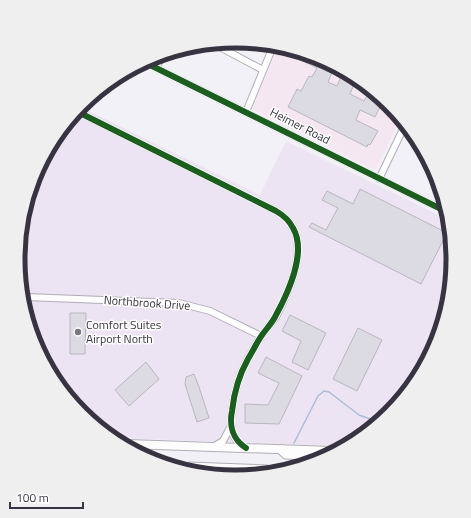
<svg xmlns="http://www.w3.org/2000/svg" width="471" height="518" font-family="'Titillium Web',sans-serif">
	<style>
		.commercial { fill: #ece4f2 }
		.education { fill: #f5e7f1 }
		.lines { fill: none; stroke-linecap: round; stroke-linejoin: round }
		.stream { stroke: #acbcd5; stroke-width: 1.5 }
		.building { fill: #dcdae3; stroke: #b9b6bf }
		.minor-casing { stroke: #b0adb6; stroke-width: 8 }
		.major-casing { stroke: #b0adb6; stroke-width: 10 }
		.highway-casing { stroke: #b0adb6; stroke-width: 11 }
		.minor { stroke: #fdfdfe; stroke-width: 6 }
		.major { stroke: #fdfdfe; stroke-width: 8 }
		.highway { stroke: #fdfdfe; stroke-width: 9 }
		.cycleway-casing { stroke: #fff; stroke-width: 8 }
		.cycleway { stroke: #1b5e20; stroke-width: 6 }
		.poi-dot { fill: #797680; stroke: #fff; stroke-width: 1.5 }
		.labels { text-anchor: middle; stroke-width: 3; stroke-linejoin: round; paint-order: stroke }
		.street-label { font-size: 12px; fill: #373340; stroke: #fff }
		.poi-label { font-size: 12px; fill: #373340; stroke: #fff; text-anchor: start }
		.rim { fill: none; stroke: #373340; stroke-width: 5 }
	</style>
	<rect width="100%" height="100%" fill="#f3f1f8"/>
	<path class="commercial" d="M81 107 260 195 286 141 439 215 443 208 453 259 436 342 389 413 340 446 119 438 82 413 34 342 18 259 35 176Z"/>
	<path class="education" d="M277 50 319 58 389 105 400 121 375 170 252 109Z"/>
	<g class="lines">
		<path class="stream" d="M294 443 318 396 324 391 329 392 359 415 376 421"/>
	</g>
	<path class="building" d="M308 56 319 58 334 68 328 82 337 86 342 74 355 82 350 94 364 101 369 92 383 101 375 117 360 110 356 120 378 131 370 145 368 144 367 147 288 107 297 89 301 91 309 76 312 77 317 68 305 62Z
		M360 189 447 233 421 284 309 227 312 223 326 230 338 208 322 200 327 191 353 204Z
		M70 313H86L85 354H70Z
		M290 315 326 333 308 370 292 362 301 341 282 331Z
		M358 328 382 340 357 391 333 379Z
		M266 357 302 376 279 424 245 423V404L268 405 279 383 258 373Z
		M146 362 159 379 129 406 115 390Z
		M194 374 199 387 209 418 197 422 185 384 186 377Z"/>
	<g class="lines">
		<defs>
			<path id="minor" d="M216 45 263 70
				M146 63 443 210
				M156 68 162 56
				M78 112 276 211C283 215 289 220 293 228 307 252 288 293 277 315 273 322 267 328 262 335 257 342 253 351 248 358 239 375 234 392 232 411 229 425 232 440 245 448
				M246 112 272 49
				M379 179 404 127
				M26 297 179 303 210 311 261 336
				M429 353 438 335
				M213 447 223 441 231 426"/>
			<path id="major" d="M128 444 332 451"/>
			<path id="highway" d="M282 450 286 454 325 456
				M190 467 267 470"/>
		</defs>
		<use href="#minor" class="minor-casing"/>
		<use href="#major" class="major-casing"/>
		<use href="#highway" class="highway-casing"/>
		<use href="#minor" class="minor"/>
		<use href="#major" class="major"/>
		<use href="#highway" class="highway"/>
		<defs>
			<path id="cycleway" d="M146 63 443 210
				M78 112 276 211C283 215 289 220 293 228 307 252 288 293 276 315 273 322 267 328 262 335 257 342 253 351 248 359 239 375 234 393 232 411 229 426 233 440 246 448"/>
		</defs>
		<use href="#cycleway" class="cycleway-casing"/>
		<use href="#cycleway" class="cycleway"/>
	</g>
	<circle class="poi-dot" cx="78" cy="332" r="4"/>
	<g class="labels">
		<g class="street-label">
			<text transform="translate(300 126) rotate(27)" y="4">Heimer Road</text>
			<text transform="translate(147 303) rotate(4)" y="4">Northbrook Drive</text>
		</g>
		<g class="poi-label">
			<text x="86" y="329">Comfort Suites<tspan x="86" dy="14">Airport North</tspan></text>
		</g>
	</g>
	<path d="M0 0H471V518H0ZM235 48H236A210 210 0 0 1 446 258V260A210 210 0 0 1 236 470H235A210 210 0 0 1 25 260V258A210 210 0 0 1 235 48Z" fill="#efeff0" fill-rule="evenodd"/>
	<path class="rim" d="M235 48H236A210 210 0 0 1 446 258V260A210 210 0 0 1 236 470H235A210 210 0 0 1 25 260V258A210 210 0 0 1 235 48Z"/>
	<path d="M10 502v6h73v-6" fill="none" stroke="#373340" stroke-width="2"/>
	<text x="16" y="502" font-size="12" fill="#373340" stroke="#ffffff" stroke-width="3" paint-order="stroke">100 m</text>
</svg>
